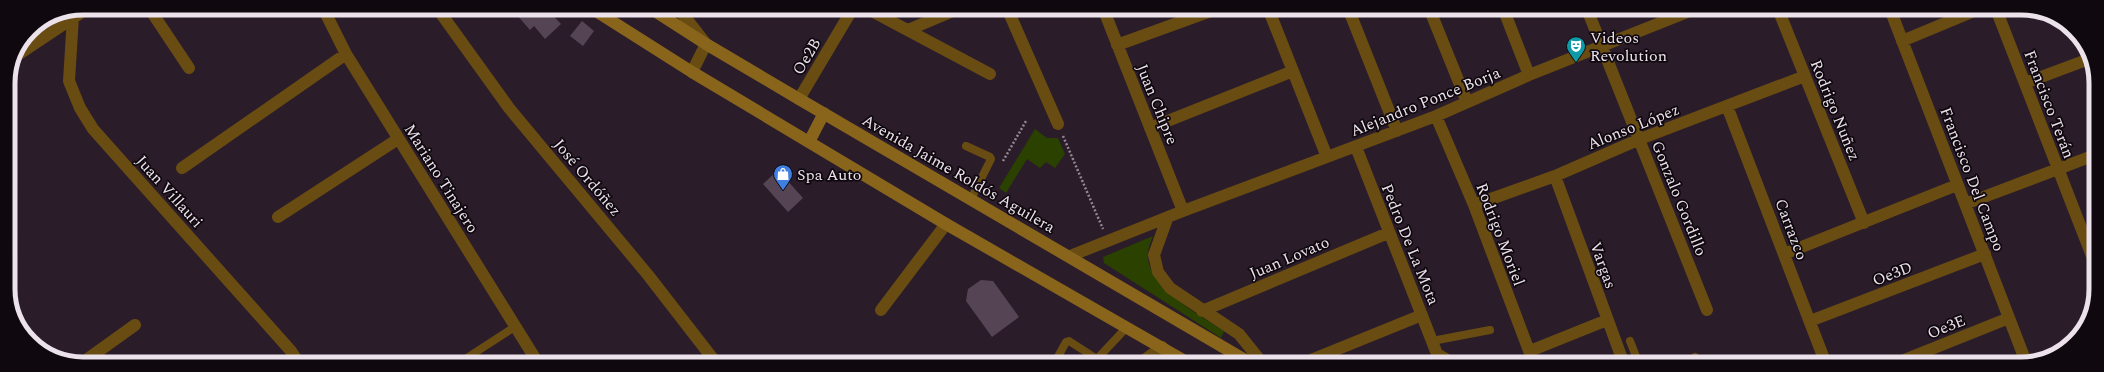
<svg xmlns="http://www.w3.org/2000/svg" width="2104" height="372" font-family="Spectral,serif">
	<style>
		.green { fill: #2a4100 }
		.building { fill: #554554 }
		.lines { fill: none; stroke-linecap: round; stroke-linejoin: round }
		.path { stroke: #948893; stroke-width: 2.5; stroke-dasharray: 2 2; stroke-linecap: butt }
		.lane { stroke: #684c12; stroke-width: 8 }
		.street { stroke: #684c12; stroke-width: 12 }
		.secondary { stroke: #89651c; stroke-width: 12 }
		.labels { text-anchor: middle; stroke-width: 3.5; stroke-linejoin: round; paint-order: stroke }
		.poi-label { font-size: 16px; fill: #ece2eb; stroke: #0f090f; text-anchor: start }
		.street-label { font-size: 16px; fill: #ece2eb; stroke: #0f090f }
		.rim { fill: none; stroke: #ece2eb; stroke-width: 5 }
	</style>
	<rect width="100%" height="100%" fill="#2b1c2a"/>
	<path class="green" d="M1035 129 1047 138H1058L1065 154 1055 168 1046 162 1040 168 1027 159 1006 193 999 188Z
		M1153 236C1151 242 1148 248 1148 254 1146 287 1200 315 1224 331L1221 338 1104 263 1103 257Z"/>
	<path class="building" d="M522 8H546L561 24 545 39 534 26 530 30 516 14Z
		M582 21 594 31 583 46 570 36Z
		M778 170 803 198 788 212 763 184Z
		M981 280 993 281 1019 317 992 337 966 301 968 289Z"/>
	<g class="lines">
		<path class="path" d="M1063 136 1103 229
			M1003 161 1026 121"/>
		<path class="lane" d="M966 146 990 157 991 159 971 199
			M1432 341 1490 330
			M1630 341 1639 364
			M1695 357 1698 364
			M459 363 516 326
			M1054 364 1066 342 1069 341 1097 359 1127 327"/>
		<path class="street" d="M149 8 189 68
			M323 8 346 54 538 363
			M437 8 509 108 648 275 717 364
			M678 8 706 44 692 72
			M866 8 990 74
			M1007 8 1058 124
			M1103 8 1183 211
			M1268 8 1327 157
			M1348 8 1397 131
			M1429 8 1467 102
			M1503 8 1529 75
			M1587 9 1707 310
			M1696 9 1703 11 1719 9
			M1778 9 1864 223
			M1890 9 2026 362
			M1996 9 2092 256 2095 255
			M73 17 69 81 80 108 93 129 291 351 299 363
			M908 30 960 8
			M1902 41 1979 9
			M1117 45 1219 8
			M13 58 88 8
			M2025 83 2089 59
			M799 99 853 8
			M1727 106 1826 364
			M1436 116 1474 205 1534 364
			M1150 128 1293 71
			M1356 147 1437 354 1454 364
			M182 168 346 54
			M1555 176 1624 364
			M1965 204 2095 155
			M1474 205 1555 176 1640 139 1805 76
			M278 217 398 139
			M1167 219 1154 255 1158 272 1170 288 1239 334 1263 364
			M1784 254 1957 185
			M1070 256 1183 211 1436 116 1529 75 1695 9
			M881 310 946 224
			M1202 311 1388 233
			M1810 321 1985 254
			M1530 351 1607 320
			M82 363 135 325
			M1139 364 1162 347
			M1301 364 1422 315
			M1894 364 2009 318"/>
		<path class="secondary" d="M591 8 692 72 946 224 1190 364
			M650 8 706 44 799 99 1252 364
			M809 142 824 113"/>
	</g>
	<defs>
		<symbol id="theatre-pin" viewBox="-11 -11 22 30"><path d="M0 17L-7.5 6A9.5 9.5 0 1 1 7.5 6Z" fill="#0f9aa8" stroke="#0f090f"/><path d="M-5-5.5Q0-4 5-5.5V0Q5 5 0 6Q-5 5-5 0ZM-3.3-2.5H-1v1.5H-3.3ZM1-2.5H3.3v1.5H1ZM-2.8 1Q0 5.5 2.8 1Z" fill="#fff"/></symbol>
		<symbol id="shop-pin" viewBox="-11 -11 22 30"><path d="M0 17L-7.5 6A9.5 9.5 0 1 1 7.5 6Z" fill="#3f7fe0" stroke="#0f090f"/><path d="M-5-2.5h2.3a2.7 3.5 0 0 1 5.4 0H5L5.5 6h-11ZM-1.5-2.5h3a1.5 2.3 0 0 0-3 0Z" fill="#fff"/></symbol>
	</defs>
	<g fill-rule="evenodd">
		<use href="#theatre-pin" x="1565" y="35" width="22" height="30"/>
		<use href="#shop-pin" x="772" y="163" width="22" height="30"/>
	</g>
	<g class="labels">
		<g class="poi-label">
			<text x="1590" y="43">Videos<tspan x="1590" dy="18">Revolution</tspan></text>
			<text x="797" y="180">Spa Auto</text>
		</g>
		<g class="street-label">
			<text transform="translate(806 56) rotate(-59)" y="6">Oe2B</text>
			<text transform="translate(1425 101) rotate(-22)" y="6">Alejandro Ponce Borja</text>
			<text transform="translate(1158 104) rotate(68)" y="6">Juan Chipre</text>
			<text transform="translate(2050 104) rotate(69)" y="6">Francisco Terán</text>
			<text transform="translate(1836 110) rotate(68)" y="6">Rodrigo Nuñez</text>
			<text transform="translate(1633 126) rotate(-22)" y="6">Alonso López</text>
			<text transform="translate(959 173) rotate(30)" y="6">Avenida Jaime Roldós Aguilera</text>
			<text transform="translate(588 177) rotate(50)" y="6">José Ordóñez</text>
			<text transform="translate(442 178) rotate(58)" y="6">Mariano Tinajero</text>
			<text transform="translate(1973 179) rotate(69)" y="6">Francisco Del Campo</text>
			<text transform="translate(170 191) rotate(48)" y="6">Juan Villauri</text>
			<text transform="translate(1680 198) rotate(68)" y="6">Gonzalo Gordillo</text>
			<text transform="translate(1792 229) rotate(69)" y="6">Carrazco</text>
			<text transform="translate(1501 234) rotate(69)" y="6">Rodrigo Moriel</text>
			<text transform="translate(1411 244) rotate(68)" y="6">Pedro De La Mota</text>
			<text transform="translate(1289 257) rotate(-23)" y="6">Juan Lovato</text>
			<text transform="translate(1604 265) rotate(70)" y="6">Vargas</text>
			<text transform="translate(1892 273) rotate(-21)" y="6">Oe3D</text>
			<text transform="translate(1946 326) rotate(-22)" y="6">Oe3E</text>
		</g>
	</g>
	<path d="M0 0H2104V372H0ZM83 15H2021A68 68 0 0 1 2089 83V289A68 68 0 0 1 2021 357H83A68 68 0 0 1 15 289V83A68 68 0 0 1 83 15Z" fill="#0f090f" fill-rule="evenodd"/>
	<path class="rim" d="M83 15H2021A68 68 0 0 1 2089 83V289A68 68 0 0 1 2021 357H83A68 68 0 0 1 15 289V83A68 68 0 0 1 83 15Z"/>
</svg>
